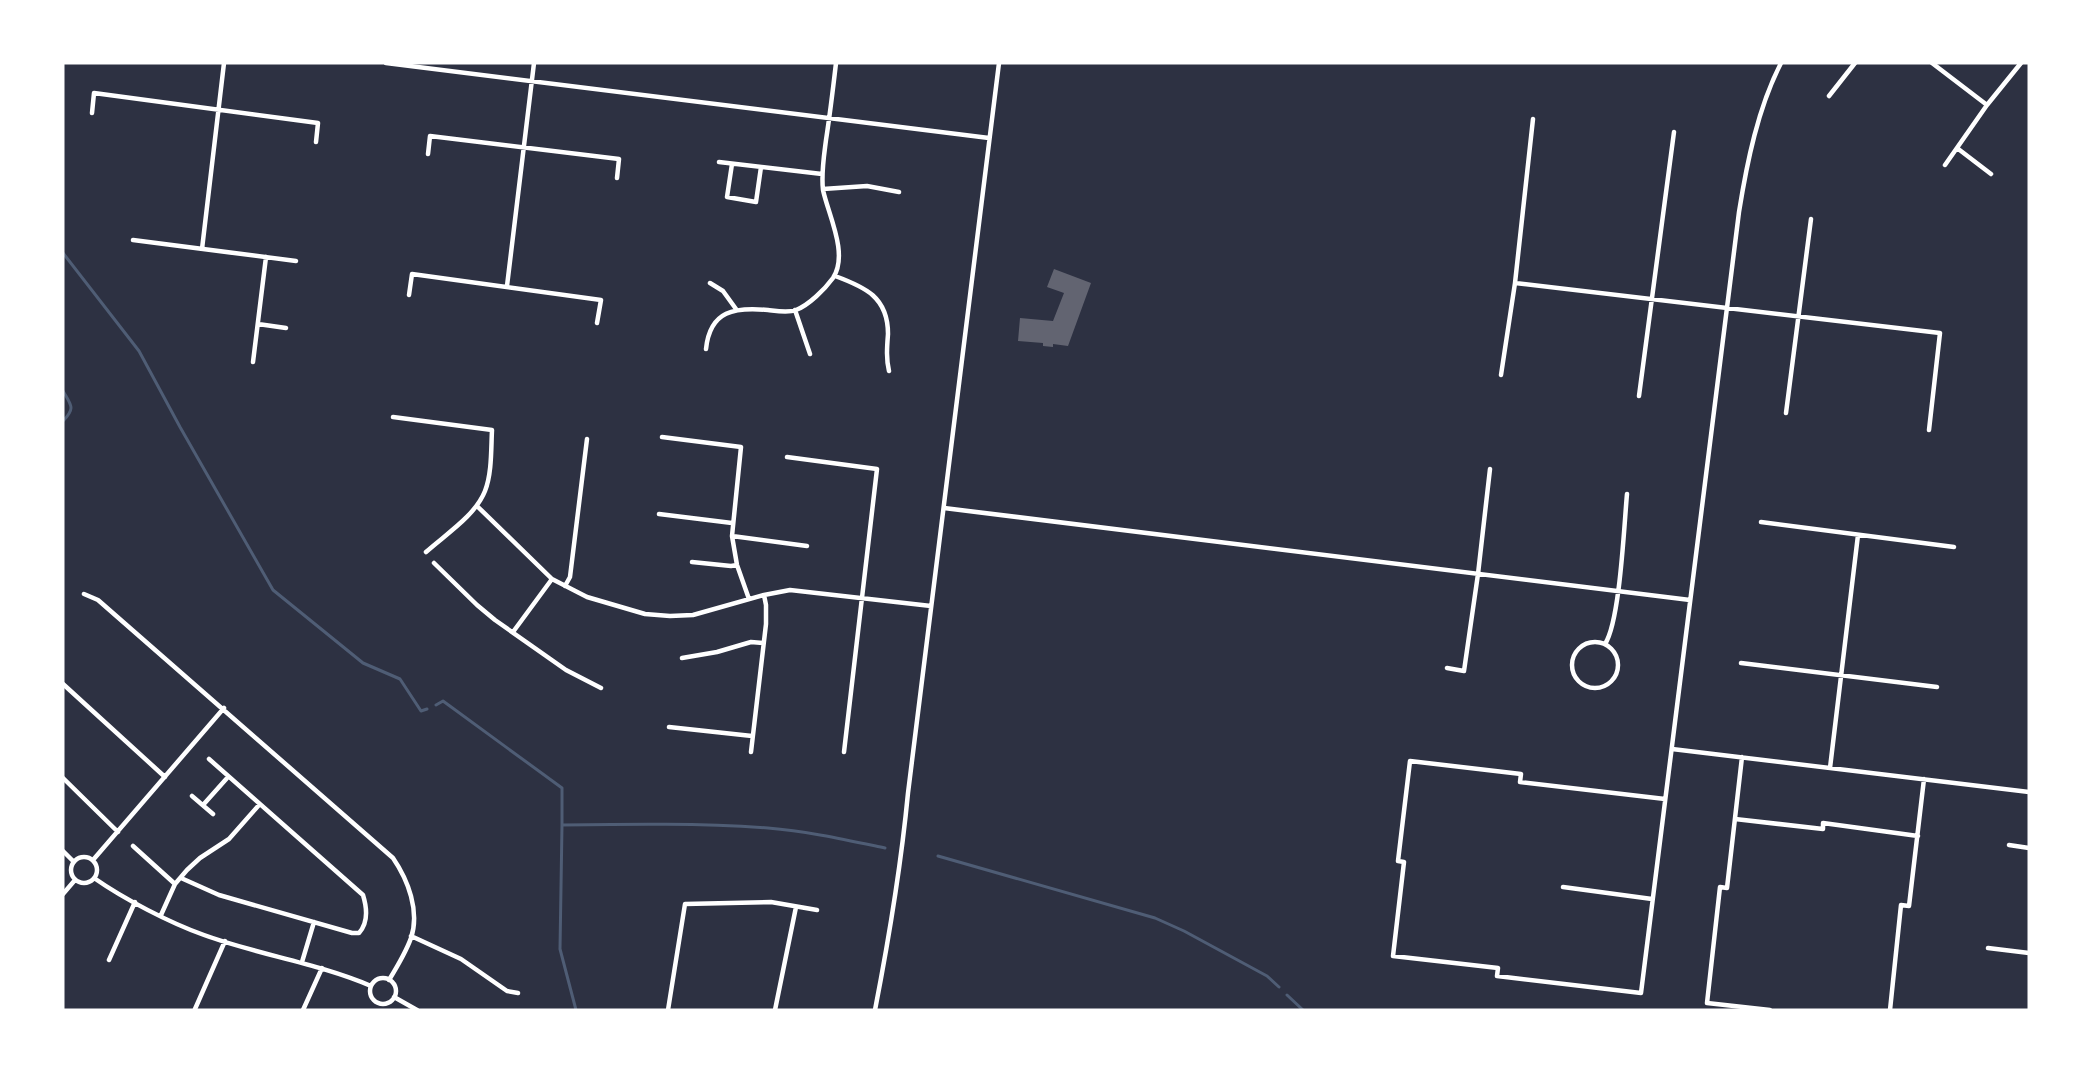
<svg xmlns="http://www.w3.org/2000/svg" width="2092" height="1073" font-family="'Source Serif 4',serif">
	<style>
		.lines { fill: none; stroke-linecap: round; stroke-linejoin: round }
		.stream { stroke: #4f5d75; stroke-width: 3 }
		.building { fill: #626471 }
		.minor { stroke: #fff; stroke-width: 4.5 }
	</style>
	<rect width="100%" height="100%" fill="#2d3142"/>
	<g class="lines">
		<path class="stream" d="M63 253 139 351 180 427 273 590 363 663 400 679 421 711 427 709
			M63 391C71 405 76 408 63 421
			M436 705 443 701 562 788V825C630 824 700 823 768 828 807 831 847 840 885 848
			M562 825 560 949 576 1010
			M938 856 1155 918 1184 931 1267 976 1279 987
			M1287 995 1303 1010"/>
	</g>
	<path class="building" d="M1054 269 1091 283 1068 346 1053 344V347L1043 346V343L1018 341 1020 318 1053 321 1064 293 1047 287Z"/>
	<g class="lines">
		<path class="minor" d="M386 63 989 138
			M1932 63 1987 105
			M1829 96 1855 63
			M92 113 94 93 318 123 316 142
			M1957 148 1991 174
			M428 154 430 136 619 159 617 178
			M719 162 822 174
			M732 164 727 197 756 202 761 167
			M1945 165 1987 105 2021 63
			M823 189 867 186 899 192
			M133 240 296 261
			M202 249 224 63
			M835 276C865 287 888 297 888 334 887 347 886 358 889 371
			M710 283 723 291 736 309
			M1515 283 1940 333 1929 430
			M507 286 534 63
			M409 295 412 274 601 300 597 323
			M795 310 810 354
			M258 324 286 328
			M706 349C710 310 735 307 768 310 777 311 788 313 796 310 809 305 825 289 833 278 849 254 828 214 823 190 821 173 824 156 826 140 830 114 833 89 836 63
			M253 362 266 257
			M1501 375 1515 283 1533 119
			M1639 396 1674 132
			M1786 413 1811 219
			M393 417 492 430C491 449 492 473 485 491 475 516 446 534 426 552
			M662 437 741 447 732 536 737 565 749 599
			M787 457 877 469 844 752
			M477 506 552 579 587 597 645 614 670 616 693 615 764 595 790 590 931 606
			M944 508 1690 600
			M659 514 732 523
			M1761 522 1954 547
			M732 536 807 546
			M692 562 731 566 737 565
			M434 563 477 605 495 620 566 670 601 688
			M565 586 570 577 587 439
			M84 594 98 600 393 858C408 880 420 911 411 938 406 952 397 967 389 980
			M513 632 552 579
			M1572 665a23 23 0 1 1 46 0a23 23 0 1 1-46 0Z
			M1605 644C1620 621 1624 526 1627 494
			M682 658 717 652 751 642 763 643
			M1741 663 1937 687
			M1447 668 1464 671 1478 574 1490 469
			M63 684 165 777
			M669 727 752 736
			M1672 749 2029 792
			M751 752 766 624V605L764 595
			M1742 757 1727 888 1720 887 1707 1003 1770 1010
			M1830 768 1858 535
			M63 778 118 832
			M192 796 213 814
			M1665 799 1520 782 1521 774 1410 761 1398 861 1404 862 1393 956 1498 968 1497 976 1641 993 1739 212C1747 162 1758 108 1781 63
			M203 805 228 777
			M1735 819 1823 829V823L1918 836
			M2009 845 2029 848
			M133 846 175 884
			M63 851 74 862
			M71 870a13 13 0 1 1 26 0a13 13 0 1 1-26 0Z
			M93 860 224 708
			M94 878C124 899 170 923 204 935 259 955 317 963 371 986
			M181 878 219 895 352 933H359C369 922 367 908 363 895L209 759
			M1563 887 1652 899
			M63 894 75 880
			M161 915 175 884 187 870 200 858 229 839 259 805
			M411 936 461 959 507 991 518 993
			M1988 948 2029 953
			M109 960 135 902
			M302 962 314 922
			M370 991a13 13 0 1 1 26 0a13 13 0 1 1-26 0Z
			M394 997 417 1010
			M195 1009 225 941
			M303 1010 322 968
			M668 1010 685 904 771 902 817 910
			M775 1010 796 907
			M875 1010C889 938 901 866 908 793L999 63
			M1890 1010 1901 905 1909 906 1924 779"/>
	</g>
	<rect width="2092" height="1073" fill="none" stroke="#ffffff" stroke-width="129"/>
</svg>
